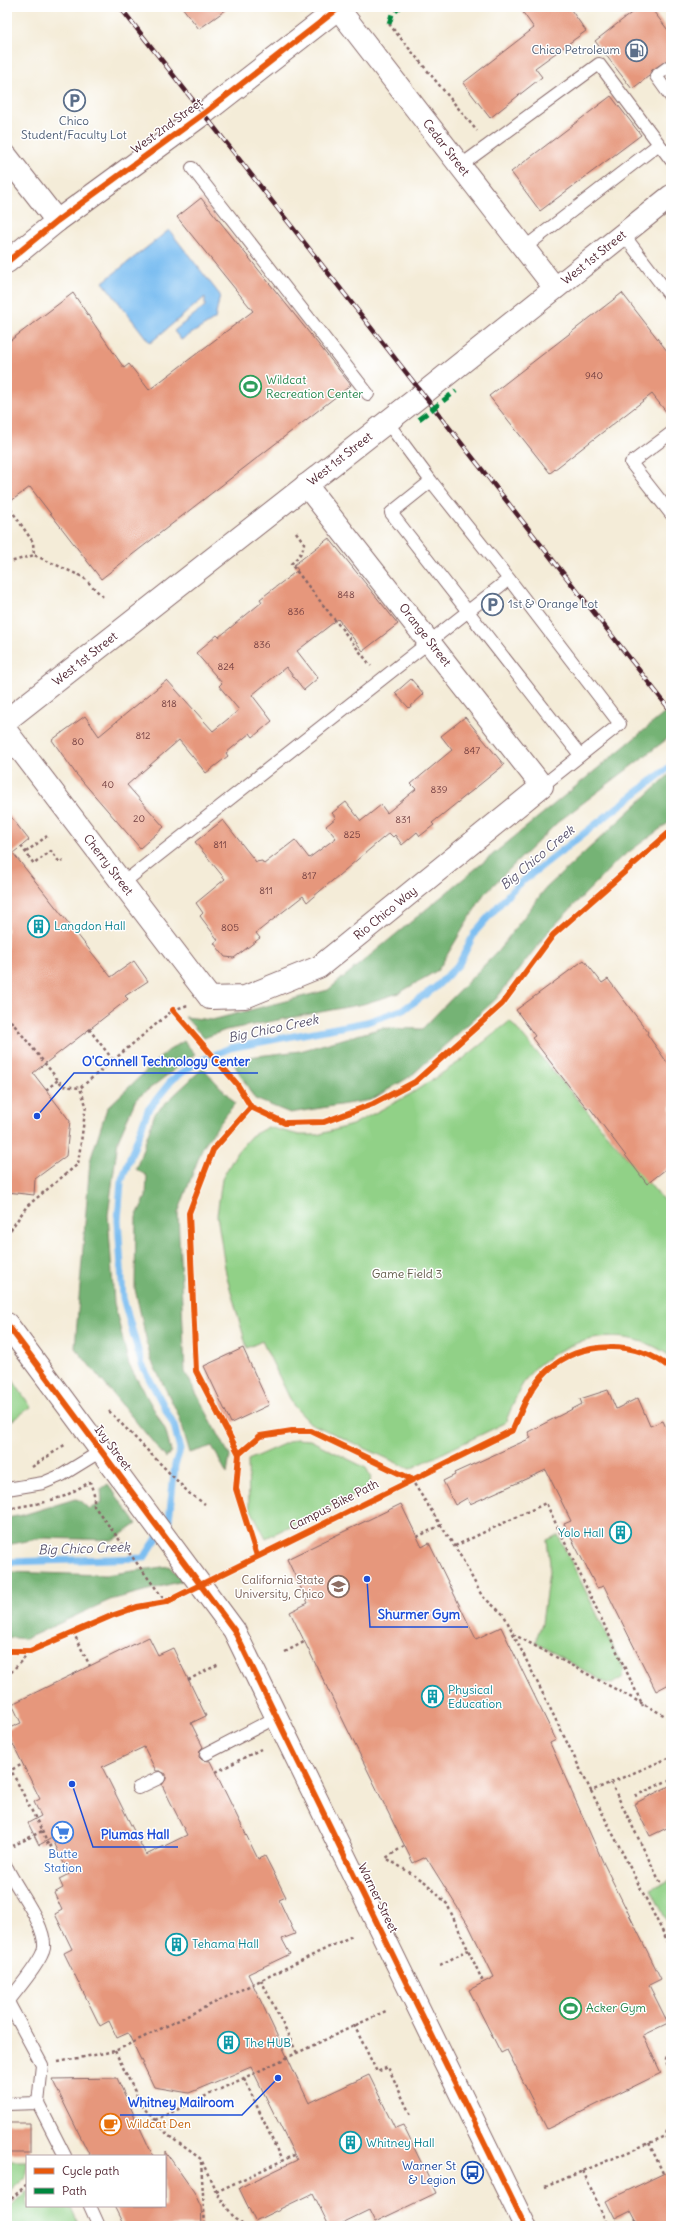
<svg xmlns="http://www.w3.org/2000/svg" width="678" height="2233" font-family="Delius,sans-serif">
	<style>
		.green { fill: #91d187; stroke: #6e7859 }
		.forest { fill: #74b374; stroke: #5f6950 }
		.water { fill: #7cbef1; stroke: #636e8e }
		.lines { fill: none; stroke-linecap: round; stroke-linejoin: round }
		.stream { stroke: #7cbef1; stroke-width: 7 }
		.building { fill: #e6977b; fill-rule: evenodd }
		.lane-casing { stroke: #866768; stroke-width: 14 }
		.street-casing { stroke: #866768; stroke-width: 24 }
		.secondary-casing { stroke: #866768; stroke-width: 24 }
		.path { stroke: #866768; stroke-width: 2.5; stroke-dasharray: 3 3; stroke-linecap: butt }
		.lane { stroke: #fff; stroke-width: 12 }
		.street { stroke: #fff; stroke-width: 22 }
		.secondary { stroke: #fff; stroke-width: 22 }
		.rail-casing { stroke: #4a1f2b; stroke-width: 4.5 }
		.rail { stroke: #fff; stroke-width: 3; stroke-dasharray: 9; stroke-linecap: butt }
		.quiet { stroke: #00873e; stroke-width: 5; stroke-dasharray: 10 5; stroke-linecap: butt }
		.cycleway-casing { stroke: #fff; stroke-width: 8 }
		.cycleway { stroke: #e8590c; stroke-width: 6 }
		.labels { text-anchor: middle; stroke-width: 3; stroke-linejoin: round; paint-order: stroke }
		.number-label { font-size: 10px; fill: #713d3f }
		.service-label { font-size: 12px; fill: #4e5e75; stroke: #fff; text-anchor: end }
		.street-label { font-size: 12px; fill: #4a1f2b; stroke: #fff }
		.leisure-label { font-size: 12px; fill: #27864d; stroke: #fff; text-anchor: start }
		.culture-label { font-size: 12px; fill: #0d838f; stroke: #fff; text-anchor: start }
		.park-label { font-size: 12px; fill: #635d4b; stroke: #fff }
		.education-label { font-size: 12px; fill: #785e54; stroke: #fff; text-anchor: end }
		.shop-label { font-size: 12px; fill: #366cbe; stroke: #fff }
		.food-label { font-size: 12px; fill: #c56008; stroke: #fff; text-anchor: start }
		.transit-label { font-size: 12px; fill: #164399; stroke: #fff; text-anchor: end }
		.water-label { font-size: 13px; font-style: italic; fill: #5c5770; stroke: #fff }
		.leader { fill: none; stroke: #1d4ed8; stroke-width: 1.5 }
		.callout-dot { fill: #1d4ed8; stroke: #fff; stroke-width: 1.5 }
		.callout-label { font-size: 13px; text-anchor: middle; font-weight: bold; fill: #1d4ed8; stroke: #fff; stroke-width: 3; stroke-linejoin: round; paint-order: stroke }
	</style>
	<rect width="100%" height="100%" fill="#fff"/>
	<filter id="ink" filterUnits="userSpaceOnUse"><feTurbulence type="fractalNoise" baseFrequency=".025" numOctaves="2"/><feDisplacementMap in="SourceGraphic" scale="8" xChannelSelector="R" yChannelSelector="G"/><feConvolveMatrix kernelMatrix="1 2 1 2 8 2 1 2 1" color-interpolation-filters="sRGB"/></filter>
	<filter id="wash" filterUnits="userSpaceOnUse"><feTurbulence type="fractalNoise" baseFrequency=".012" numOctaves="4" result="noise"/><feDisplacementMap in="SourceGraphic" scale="16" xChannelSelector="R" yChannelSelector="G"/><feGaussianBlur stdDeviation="0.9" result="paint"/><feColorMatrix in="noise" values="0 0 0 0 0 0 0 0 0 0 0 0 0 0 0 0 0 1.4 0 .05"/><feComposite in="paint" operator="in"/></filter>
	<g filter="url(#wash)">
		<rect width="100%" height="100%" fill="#f4ecd8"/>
		<path class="green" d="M510 1021 665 1202 671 1198V1357C630 1325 571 1334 534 1369 520 1383 513 1405 505 1423L410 1469 310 1423 293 1405 262 1341 247 1348 226 1274 217 1215 222 1179 237 1152 251 1136 268 1127 299 1135H317L352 1125 409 1095 459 1062Z
			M8 1373 31 1407 7 1424V1374Z
			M295 1439 310 1440 366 1468 371 1477 369 1487 266 1538 249 1506 248 1460Z
			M558 1535 624 1669 623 1677 612 1684 606 1683 535 1642 542 1623 550 1564 547 1540Z
			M671 1879V1930L651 1889Z
			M7 2161H27V2176L7 2194Z
			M27 2191V2206H71L80 2226H7V2211Z"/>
		<path class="forest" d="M665 713 671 721V736L558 822 484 894 438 970 399 993 363 1004 226 1030 204 1038 185 1017 212 1020 328 990Z
			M671 773V821L618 860 549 931 496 999 411 1076 371 1100 290 1113 255 1099 231 1059 300 1051 382 1028 422 1029 498 951 546 888Z
			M184 1041 195 1054 136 1099 118 1140 108 1215 114 1303 129 1365 165 1429 171 1451 166 1458 75 1348 90 1161 107 1108 166 1052Z
			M203 1068 235 1103 203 1146 178 1213 185 1372 230 1456 227 1474 212 1446 190 1453 179 1416 151 1360 135 1289 136 1217 146 1197 147 1176 136 1169 155 1113Z
			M108 1484 137 1524 114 1540 42 1538 7 1545V1518L23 1515 75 1499 79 1500 89 1509 102 1503 101 1489Z
			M169 1566 182 1581 110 1600 25 1639 7 1637V1572L105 1575Z"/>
		<path class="water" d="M169 230 220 295 215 319 181 340 174 331 205 306V297L150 343 103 282Z"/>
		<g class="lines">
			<path class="stream" d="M7 1562 144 1558 169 1520 175 1465 180 1450 174 1425 142 1365 123 1298 118 1220 121 1182 148 1110 172 1080 196 1063 230 1048 367 1022 404 1009 436 987 459 964 475 932 516 886 671 766"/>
		</g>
		<g id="blocks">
			<path class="building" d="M182 7H230L199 29Z
				M519 7H569L586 31 535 68 542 77 490 118 463 83 534 28Z
				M639 7H650L671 34V58L652 70 649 76 632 89 595 41Z
				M611 96 641 135 540 211 511 172Z
				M201 198 351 385 101 579 30 487 7 504V343L73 293 124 368 129 364 149 390 253 311 177 217Z
				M622 293 671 356V418L652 394 550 473 489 396Z
				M329 538 398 624 363 651 338 619 297 651 318 678 304 690 286 667 252 695 272 721 253 737 250 733 226 753 228 756 206 773 179 740 127 785 164 827 140 848 76 774 52 740 85 716 99 736 167 680 213 731 239 710 219 686 222 683 196 653 217 635 219 637 262 602 260 599 298 570 294 565Z
				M411 679 424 694 409 708 395 693Z
				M465 717 504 765 432 823 434 825 420 836 417 832 402 845 395 835 393 837 389 833 307 902 303 896 256 933 260 938 234 958 225 957 214 943 218 940 200 916 203 913 196 903 225 879 195 842 223 820 256 862 262 861 264 864 295 840 309 858 336 838 326 826 336 818 332 813 346 802 361 821 381 805 387 813 416 789 411 784 452 750 441 736Z
				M7 812 29 840 13 853 111 977 134 961 148 981 125 996 128 999 33 1073 70 1121 66 1156 35 1179 34 1195 7 1192Z
				M584 960 602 983 608 979 648 1032 647 1034 671 1068V1165L647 1184 589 1107 587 1108 572 1090 532 1038 535 1036 516 1010Z
				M243 1348 269 1405 231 1423 204 1366Z
				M608 1390 616 1409 638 1398 650 1426 663 1421 671 1438V1683L656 1691 604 1586 597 1588 564 1524 571 1521 546 1470 470 1504 467 1498 455 1505 443 1481 455 1475 454 1473 531 1438 528 1432 582 1404 580 1399Z
				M401 1504 422 1547 429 1543 476 1639 501 1627 556 1740 550 1743 602 1860 661 1979 649 1985 668 2023 643 2035 661 2073 547 2129 507 2050 501 2053 469 1990 494 1977 469 1926 426 1857 413 1863 290 1612 308 1603 287 1559Z
				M149 1637 158 1655 173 1648 206 1716 191 1723 203 1747 200 1750 199 1757 202 1760 210 1761 258 1859 265 1856 286 1897 279 1900 295 1934 282 1939 290 1954 248 1974 309 2103 369 2075 395 2128 403 2125 436 2193 375 2222 369 2210 336 2226H329L313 2193 255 2221 239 2188 297 2160 251 2067 189 2093 154 2087 128 2033 117 2038 109 2021 100 2026 64 1953 72 1949 55 1914 62 1910 54 1893 63 1888 59 1879 69 1874 52 1838 39 1845 28 1823 41 1816 34 1802 40 1799 7 1732V1729L21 1723 12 1704ZM144 1747 156 1771H160L166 1774V1779L162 1785 187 1835 146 1855 102 1767Z
				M671 1785V1826L650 1836 634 1804Z
				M117 2078 153 2156H90L52 2079Z
				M7 2123H30V2153H7Z
				M165 2151 194 2192 201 2207 202 2226H124L114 2206H165Z
				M671 2170V2226H639L631 2211 615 2219 606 2201Z"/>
		</g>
	</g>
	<g filter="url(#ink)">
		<use href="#blocks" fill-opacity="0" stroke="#866768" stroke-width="1"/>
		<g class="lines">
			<defs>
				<path id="lane" d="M671 65 656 76 671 97
					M460 166 599 64 659 144
					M192 168 368 394
					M623 234 671 297
					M524 248 659 144 671 160
					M387 422 431 481
					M671 433 631 463 671 514
					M542 786 620 724 509 579 431 481 391 513 580 755
					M123 883 509 579
					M7 1489 43 1483 62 1475 101 1451
					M206 1754 277 1717
					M138 1788 159 1778
					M7 1868C17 1890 46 1924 44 1948 42 1961 16 1991 8 2002
					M7 2000 42 2065 38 2103 65 2156
					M7 2104 38 2103
					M90 2206 99 2226"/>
				<g id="street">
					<path id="s1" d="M337 7 555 288"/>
					<path d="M7 157 57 221"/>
					<path id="s2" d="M7 720 424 393 671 196"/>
					<path id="s3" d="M7 732 210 998 245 997 319 967 542 786 306 485"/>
					<path d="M7 1324 234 1630 525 2226"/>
				</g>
				<path id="secondary" d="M7 262 57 221 203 114 340 7"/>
			</defs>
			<use href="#lane" class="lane-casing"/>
			<use href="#street" class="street-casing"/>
			<use href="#secondary" class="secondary-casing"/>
			<path class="path" d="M389 24 477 131
				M7 504 33 542 34 555 83 577 105 599
				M296 532 304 543C303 553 298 557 291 564L371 666
				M7 563 34 555
				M21 846 34 864 51 851 60 863 64 859
				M26 852 47 836
				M7 1016 63 1086 80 1088 173 1010 188 1005
				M89 1029 113 1060
				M46 1090 58 1080
				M7 1235 27 1206 78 1164 86 1105 80 1088
				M109 1411 190 1494 205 1504
				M32 1467 66 1444
				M411 1479 460 1555 482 1596 504 1615 591 1791 671 1757
				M51 1500 65 1496 90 1482 94 1494V1506L166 1602
				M7 1509 46 1502
				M417 1537 441 1525
				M455 1546 546 1503 643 1706
				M73 1632 90 1666
				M513 1634 671 1719
				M285 1652 304 1642
				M7 1677 30 1651
				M188 1680 219 1664
				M7 1772 23 1764
				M216 1772 261 1749
				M611 1783 661 1884
				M591 1791 671 1948
				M635 1796 671 1779
				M42 1831 49 1847 55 1844
				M404 1846 386 1858 425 1882 447 1904 483 1982
				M7 1849 42 1831 11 1770
				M440 1965 468 1950
				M261 1980 297 2053
				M670 1986 671 1975
				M354 2025 377 2072 388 2067 411 2116
				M670 2045 666 2059 671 2081
				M115 2051 142 2106 169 2136 201 2159 216 2192 235 2219 245 2226
				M58 2062 115 2051 352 1936
				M244 2078 282 2161
				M671 2107 666 2136 671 2142
				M155 2120 388 2010
				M649 2143 663 2173
				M201 2162 205 2226
				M583 2171 608 2226
				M545 2187 666 2136
				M216 2192 294 2155
				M7 2203 27 2184
				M624 2226 636 2220"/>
			<use href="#lane" class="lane"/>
			<use href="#street" class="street"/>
			<use href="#secondary" class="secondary"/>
			<defs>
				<path id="rail" d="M120 7 671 711"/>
			</defs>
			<use href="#rail" class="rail-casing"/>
			<use href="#rail" class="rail"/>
			<path class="quiet" d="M389 24 392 14 400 7
				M419 419 456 391"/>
			<defs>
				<path id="cycleway" d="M7 262 57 221 203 114 340 7
					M173 1010 237 1084 251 1107 213 1150 189 1213 196 1371 239 1454
					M251 1107 285 1123 324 1122 373 1104 415 1082 502 1004 553 935 671 831
					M7 1324 234 1630 525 2226
					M257 1556 236 1489 239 1454 260 1436 292 1431H311L411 1479
					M7 1651H30L111 1616 137 1607 166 1602 513 1430C522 1408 530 1387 547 1371 580 1340 637 1339 671 1369"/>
			</defs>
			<use href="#cycleway" class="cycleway-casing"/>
			<use href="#cycleway" class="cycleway"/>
		</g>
	</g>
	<defs>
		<symbol id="fuel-ring" viewBox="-11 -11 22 22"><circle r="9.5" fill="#fff" stroke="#5c6f8a" stroke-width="1.5"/><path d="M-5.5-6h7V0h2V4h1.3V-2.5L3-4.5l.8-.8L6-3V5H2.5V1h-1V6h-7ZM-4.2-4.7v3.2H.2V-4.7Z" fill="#5c6f8a"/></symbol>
		<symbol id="parking-ring" viewBox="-11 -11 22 22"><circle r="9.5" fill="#fff" stroke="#5c6f8a" stroke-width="1.5"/><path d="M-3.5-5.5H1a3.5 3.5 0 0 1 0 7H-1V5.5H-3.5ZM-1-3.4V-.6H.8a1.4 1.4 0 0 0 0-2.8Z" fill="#5c6f8a"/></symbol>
		<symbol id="stadium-ring" viewBox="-11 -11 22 22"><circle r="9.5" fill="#fff" stroke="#2e9e5b" stroke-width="1.5"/><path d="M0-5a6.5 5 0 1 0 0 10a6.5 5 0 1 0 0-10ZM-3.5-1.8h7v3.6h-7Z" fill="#2e9e5b"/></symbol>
		<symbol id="building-ring" viewBox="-11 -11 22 22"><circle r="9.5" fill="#fff" stroke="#0f9aa8" stroke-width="1.5"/><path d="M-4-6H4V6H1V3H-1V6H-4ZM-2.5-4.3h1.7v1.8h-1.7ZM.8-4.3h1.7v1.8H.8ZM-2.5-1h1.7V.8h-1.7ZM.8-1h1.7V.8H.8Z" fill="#0f9aa8"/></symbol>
		<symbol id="university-ring" viewBox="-11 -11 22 22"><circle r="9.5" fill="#fff" stroke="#8d6e63" stroke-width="1.5"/><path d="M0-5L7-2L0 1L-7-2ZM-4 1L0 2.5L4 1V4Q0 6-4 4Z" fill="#8d6e63"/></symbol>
		<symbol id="supermarket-ring" viewBox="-11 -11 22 22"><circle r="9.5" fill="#fff" stroke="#3f7fe0" stroke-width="1.5"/><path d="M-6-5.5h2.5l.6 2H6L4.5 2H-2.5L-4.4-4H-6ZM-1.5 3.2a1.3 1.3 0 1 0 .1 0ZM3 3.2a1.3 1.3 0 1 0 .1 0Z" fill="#3f7fe0"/></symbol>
		<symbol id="cafe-ring" viewBox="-11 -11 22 22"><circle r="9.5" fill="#fff" stroke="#e8710a" stroke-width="1.5"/><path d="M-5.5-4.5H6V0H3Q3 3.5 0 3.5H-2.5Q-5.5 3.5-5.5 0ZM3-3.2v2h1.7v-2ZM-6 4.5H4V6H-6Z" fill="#e8710a"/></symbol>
		<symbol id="bus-ring" viewBox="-11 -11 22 22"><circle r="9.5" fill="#fff" stroke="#1a4fb4" stroke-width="1.5"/><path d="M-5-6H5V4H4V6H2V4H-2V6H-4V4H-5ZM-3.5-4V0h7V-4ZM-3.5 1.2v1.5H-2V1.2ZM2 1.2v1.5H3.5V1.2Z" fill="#1a4fb4"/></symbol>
	</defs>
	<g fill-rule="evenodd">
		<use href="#fuel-ring" x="624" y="38" width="25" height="25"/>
		<use href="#parking-ring" x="62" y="88" width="25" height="25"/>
		<use href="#stadium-ring" x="238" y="374" width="25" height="25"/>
		<use href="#parking-ring" x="480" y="592" width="25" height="25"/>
		<use href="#building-ring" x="26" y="914" width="25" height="25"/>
		<use href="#building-ring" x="608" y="1520" width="25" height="25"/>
		<use href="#university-ring" x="326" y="1574" width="25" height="25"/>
		<use href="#building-ring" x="420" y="1684" width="25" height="25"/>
		<use href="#supermarket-ring" x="50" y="1820" width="25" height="25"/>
		<use href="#building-ring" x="164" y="1932" width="25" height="25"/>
		<use href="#stadium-ring" x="558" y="1996" width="25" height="25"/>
		<use href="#building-ring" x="216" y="2030" width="25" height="25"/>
		<use href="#cafe-ring" x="98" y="2112" width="25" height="25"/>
		<use href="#building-ring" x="338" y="2130" width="25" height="25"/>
		<use href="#bus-ring" x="460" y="2160" width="25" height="25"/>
	</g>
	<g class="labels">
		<g class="number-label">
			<text x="594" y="379">940</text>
			<text x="346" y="598">848</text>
			<text x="296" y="615">836</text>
			<text x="262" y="648">836</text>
			<text x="226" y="670">824</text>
			<text x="169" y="707">818</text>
			<text x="143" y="739">812</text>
			<text x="78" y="745">80</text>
			<text x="472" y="754">847</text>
			<text x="108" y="788">40</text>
			<text x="439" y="793">839</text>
			<text x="139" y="822">20</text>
			<text x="403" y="823">831</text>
			<text x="352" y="838">825</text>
			<text x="220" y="848">811</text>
			<text x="309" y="879">817</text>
			<text x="266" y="894">811</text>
			<text x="230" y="931">805</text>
		</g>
		<g class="service-label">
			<text x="620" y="54">Chico Petroleum</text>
			<text x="74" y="125" text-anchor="middle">Chico<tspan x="74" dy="14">Student/Faculty Lot</tspan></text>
			<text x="508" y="608" text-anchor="start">1st &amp; Orange Lot</text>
		</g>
		<g class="street-label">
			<text transform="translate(167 126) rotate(-36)" y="4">West 2nd Street</text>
			<text dy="4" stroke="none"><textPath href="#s1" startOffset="178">Cedar Street</textPath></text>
			<text dy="4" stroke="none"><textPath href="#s2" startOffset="747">West 1st Street</textPath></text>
			<text dy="4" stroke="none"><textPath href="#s2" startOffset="423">West 1st Street</textPath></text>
			<text transform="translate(425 635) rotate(52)" y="4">Orange Street</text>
			<text dy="4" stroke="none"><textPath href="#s2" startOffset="99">West 1st Street</textPath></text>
			<text dy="4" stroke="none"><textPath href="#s3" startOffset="167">Cherry Street</textPath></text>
			<text dy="4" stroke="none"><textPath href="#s3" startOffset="535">Rio Chico Way</textPath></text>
			<text transform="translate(113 1448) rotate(53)" y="4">Ivy Street</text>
			<text transform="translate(334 1505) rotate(-27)" y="4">Campus Bike Path</text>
			<text transform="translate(378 1898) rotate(64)" y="4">Warner Street</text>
		</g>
		<g class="leisure-label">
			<text x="266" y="384">Wildcat<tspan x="266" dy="14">Recreation Center</tspan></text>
			<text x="586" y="2012">Acker Gym</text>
		</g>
		<g class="culture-label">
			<text x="54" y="930">Langdon Hall</text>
			<text x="604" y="1537" text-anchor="end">Yolo Hall</text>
			<text x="448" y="1694">Physical<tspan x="448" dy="14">Education</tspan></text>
			<text x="192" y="1948">Tehama Hall</text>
			<text x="244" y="2047">The HUB</text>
			<text x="366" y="2147">Whitney Hall</text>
		</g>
		<g class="park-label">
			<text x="407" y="1278">Game Field 3</text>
		</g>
		<g class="education-label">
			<text x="324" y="1584">California State<tspan x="324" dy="14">University, Chico</tspan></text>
		</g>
		<g class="shop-label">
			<text x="63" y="1858">Butte<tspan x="63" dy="14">Station</tspan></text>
		</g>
		<g class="food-label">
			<text x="126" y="2128">Wildcat Den</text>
		</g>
		<g class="transit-label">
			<text x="456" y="2170">Warner St<tspan x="456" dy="14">&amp; Legion</tspan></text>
		</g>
		<g class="water-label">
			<text transform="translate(537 857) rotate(-40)" y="5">Big Chico Creek</text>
			<text transform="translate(273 1028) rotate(-12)" y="5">Big Chico Creek</text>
			<text transform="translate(84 1548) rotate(-2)" y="5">Big Chico Creek</text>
		</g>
	</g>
	<path class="leader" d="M37 1116L74 1073H258M367 1579L370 1627H468M72 1784L93 1847H178M278 2078L242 2115H120"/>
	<g class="callout-dot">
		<circle cx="37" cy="1116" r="4"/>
		<circle cx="367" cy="1579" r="4"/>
		<circle cx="72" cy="1784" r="4"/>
		<circle cx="278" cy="2078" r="4"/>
	</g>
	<g class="callout-label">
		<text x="166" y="1066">O'Connell Technology Center</text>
		<text x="419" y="1619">Shurmer Gym</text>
		<text x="135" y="1839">Plumas Hall</text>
		<text x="181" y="2107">Whitney Mailroom</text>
	</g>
	<rect width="678" height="2233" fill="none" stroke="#fff" stroke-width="24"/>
	<rect x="26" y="2155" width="140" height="52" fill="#ffffff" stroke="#b7a5aa"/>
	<rect x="34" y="2168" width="20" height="6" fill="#e8590c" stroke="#b7a5aa"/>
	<text x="62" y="2175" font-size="12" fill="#4a1f2b">Cycle path</text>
	<rect x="34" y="2188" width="20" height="6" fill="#00873e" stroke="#b7a5aa"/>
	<text x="62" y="2195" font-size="12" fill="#4a1f2b">Path</text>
</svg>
